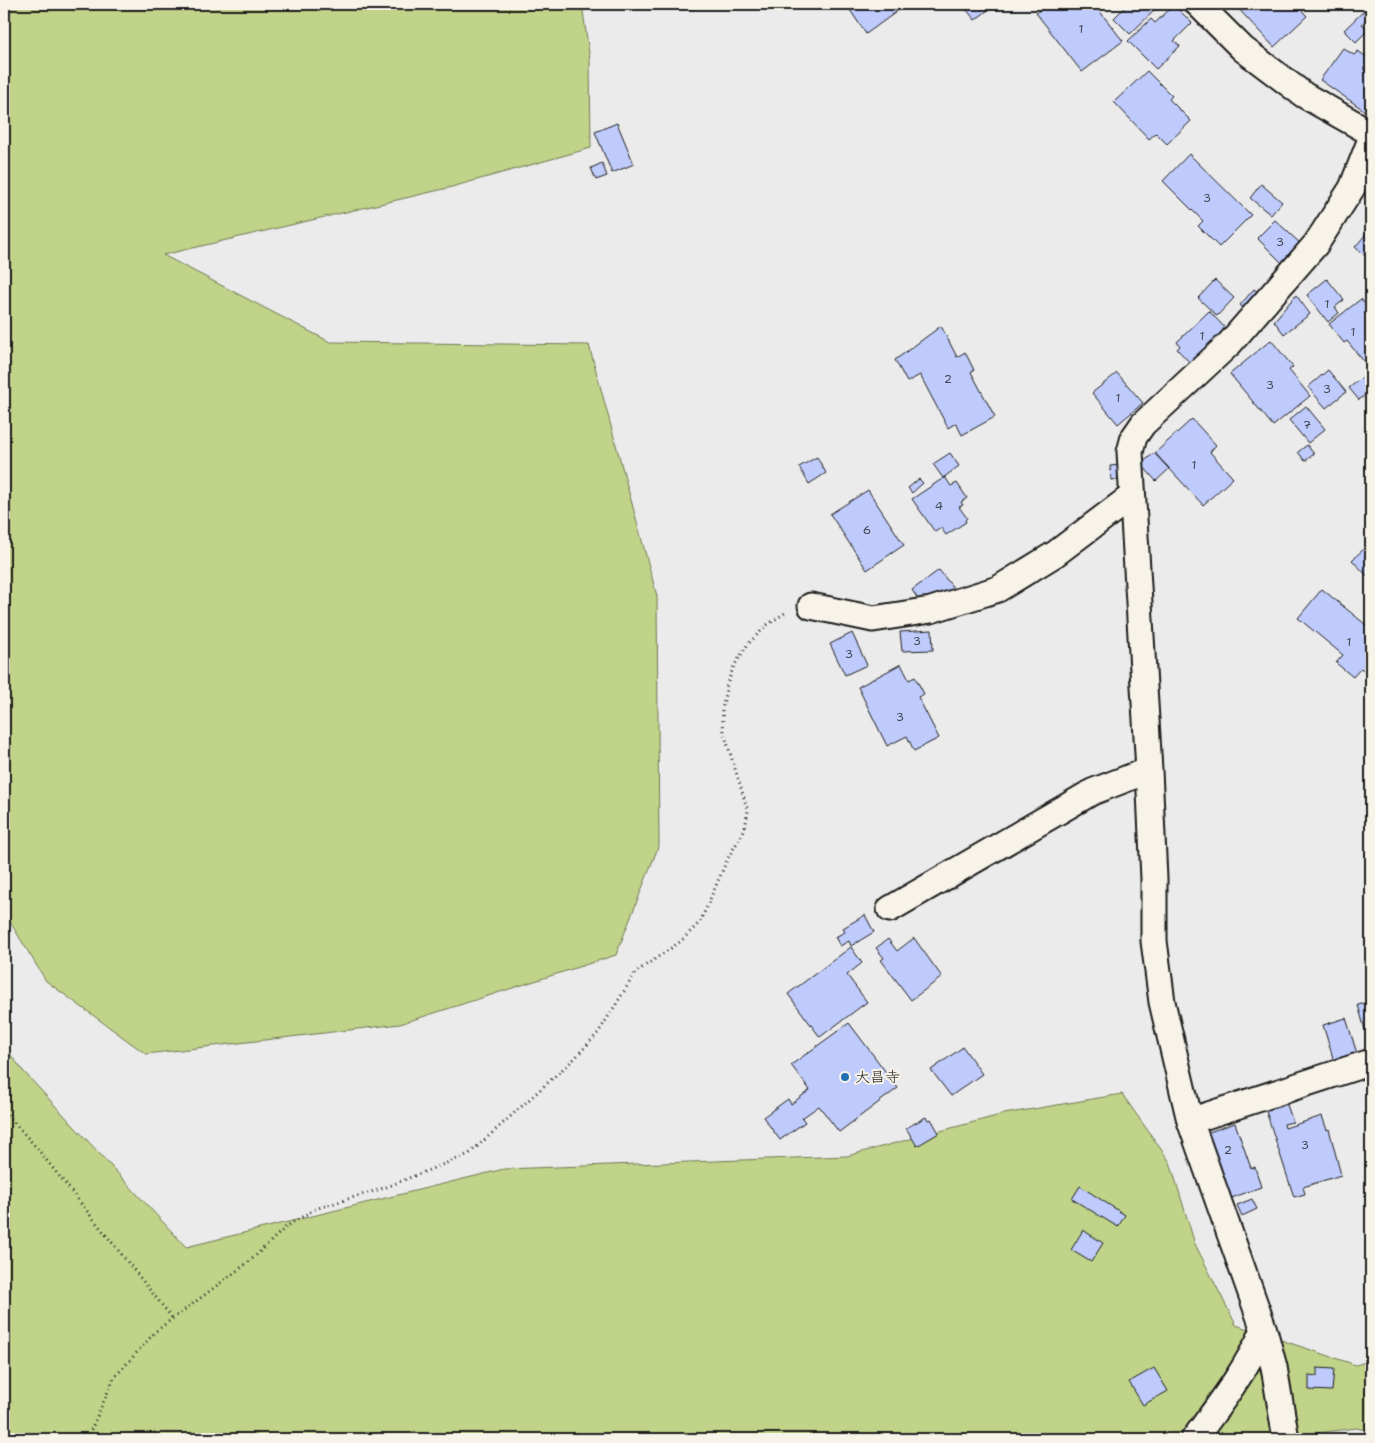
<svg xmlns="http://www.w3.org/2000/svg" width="1375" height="1443" font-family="'Shantell Sans','Klee One',sans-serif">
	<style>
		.green { fill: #c0d389; stroke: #6e7852 }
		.building { fill: #becbfc; stroke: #1c1c1c }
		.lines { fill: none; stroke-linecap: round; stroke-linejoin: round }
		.minor-casing { stroke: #1c1c1c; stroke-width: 29 }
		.path { stroke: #1c1c1c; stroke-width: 3; stroke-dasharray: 1 4; stroke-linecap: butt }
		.minor { stroke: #f7f3e8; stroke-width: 25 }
		.poi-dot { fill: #1f6fb2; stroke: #f7f3e8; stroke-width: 2 }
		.labels { text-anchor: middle; stroke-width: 4; stroke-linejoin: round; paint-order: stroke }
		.number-label { font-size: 12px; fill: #444854 }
		.poi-label { font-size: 15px; fill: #1c1c1c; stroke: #f7f3e8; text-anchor: start }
	</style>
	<rect width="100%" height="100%" fill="#ecebec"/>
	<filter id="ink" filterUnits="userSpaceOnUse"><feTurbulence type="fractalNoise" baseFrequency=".02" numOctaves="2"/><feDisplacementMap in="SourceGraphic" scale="10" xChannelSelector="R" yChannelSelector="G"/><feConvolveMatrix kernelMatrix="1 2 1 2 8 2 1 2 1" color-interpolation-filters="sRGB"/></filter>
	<g filter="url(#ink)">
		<path class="green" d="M4 4H582L590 60 591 148 448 188 163 255 330 342 589 345 657 596 659 845 616 955 400 1024 146 1054 46 981 4 912Z
			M4 1046 24 1072 186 1247 504 1169 847 1156 1004 1114 1122 1094 1170 1162 1195 1244 1236 1325 1356 1365 1371 1360V1431L1356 1428 1270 1439H4Z"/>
		<path class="building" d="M688 4H717L689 9Z
			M846 4H902L903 7 866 34Z
			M962 4H996L975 20Z
			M1048 4H1084L1086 6 1094 4 1123 41 1082 72 1036 13Z
			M1128 4H1161L1130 34 1114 18Z
			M1234 4H1296L1307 16 1274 47Z
			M1174 5 1192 23 1174 41 1180 46 1156 69 1128 41 1151 19 1155 23Z
			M1370 5 1371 14 1362 24 1368 30 1356 42 1344 30Z
			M1343 48 1354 55 1358 51 1371 60 1369 66 1371 68V115L1320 80Z
			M1147 71 1172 96 1169 99 1191 121 1167 144 1156 133 1149 139 1114 102Z
			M617 123 634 164 612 173 595 132Z
			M1189 154 1251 215 1219 247 1198 226 1203 221 1163 181Z
			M602 163 607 176 596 180 591 168Z
			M1261 184 1282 202 1271 215 1250 198Z
			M1275 220 1302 245 1283 264 1257 238Z
			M1371 228V261L1355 247Z
			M1327 279 1344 300 1335 307 1339 313 1328 322 1307 295Z
			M1215 280 1234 298 1217 316 1198 298Z
			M1254 289 1261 294 1246 311 1240 305Z
			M1296 295 1310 314 1284 334 1274 321Z
			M1361 299 1366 305 1371 301 1370 369 1347 341 1344 343 1329 324Z
			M1209 311 1228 331 1192 365 1177 349 1180 346 1177 342Z
			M941 326 957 357 965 352 974 370 971 372 995 417 962 435 956 423 948 428 920 375 907 382 895 360Z
			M1271 340 1293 367 1289 370 1310 396 1273 426 1230 374Z
			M1328 370 1346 392 1326 408 1308 387Z
			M1117 373 1143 403 1118 424 1092 393Z
			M1364 376 1371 385V390L1359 400 1349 388Z
			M1306 406 1325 429 1308 443 1289 420Z
			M1192 419 1216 445 1210 452 1233 478 1203 505 1155 453Z
			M1307 445 1314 454 1305 461 1298 452Z
			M950 453 959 466 943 478 933 464Z
			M1154 453 1169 469 1156 481 1141 464Z
			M817 457 826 473 809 484 799 467Z
			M1120 465 1121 479 1111 480 1110 466Z
			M945 477 951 486 957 483 967 498 961 502 963 505 959 507 967 518 965 520 966 522 946 535 941 528 935 532 912 499Z
			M919 479 923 483 912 493 908 488Z
			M868 490 904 545 867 570 830 514Z
			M1371 542V580L1352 560Z
			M939 570 958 594 920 602 912 590Z
			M1322 589 1371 629V661L1364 671 1361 668 1353 677 1336 663 1343 655 1298 618Z
			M932 630 933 650 902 651 900 632Z
			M852 633 867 665 845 675 830 644Z
			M901 664 909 680 915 677 924 694 918 697 939 738 914 751 907 736 887 746 858 687Z
			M865 915 874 932 851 946 849 941 840 946 835 937 845 932 843 928Z
			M914 938 942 977 911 1000 881 960 884 958 876 948 888 939 897 951Z
			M851 947 862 963 847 975 867 1002 820 1037 788 994Z
			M1371 1001V1028L1365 1030 1358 1005Z
			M1346 1018 1359 1060 1336 1068 1323 1025Z
			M849 1023 898 1088 839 1132 819 1106 802 1118 805 1122 780 1140 763 1117 788 1099 791 1104 810 1090 791 1065Z
			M963 1047 982 1074 951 1096 931 1070Z
			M1286 1102 1293 1122 1284 1124 1285 1128 1322 1116 1327 1130 1329 1129 1341 1175 1303 1187 1305 1194 1294 1197 1265 1108Z
			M926 1117 928 1120 931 1119 939 1133 917 1146 906 1128Z
			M1235 1123 1251 1168 1255 1167 1261 1187 1229 1199 1206 1133Z
			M1080 1186 1125 1215 1118 1227 1072 1199Z
			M1252 1199 1257 1209 1242 1216 1237 1205Z
			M1083 1230 1103 1243 1091 1262 1071 1250Z
			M1154 1368 1168 1391 1143 1405 1129 1382Z
			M1317 1368 1334 1369 1332 1391 1309 1390V1375L1317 1376Z"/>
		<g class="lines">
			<defs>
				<path id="minor" d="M1198 4 1243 49 1304 95 1371 133
					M811 606 873 619 931 610 998 589 1055 554 1132 496
					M890 909 1092 792 1149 770
					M1190 1121 1371 1062
					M1264 1330 1274 1367 1286 1439
					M1194 1439C1220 1404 1246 1370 1264 1330L1190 1121 1162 1002 1154 941V879L1149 770 1130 452 1134 437 1143 424 1230 343 1316 244 1352 188 1371 139"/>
			</defs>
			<use href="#minor" class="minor-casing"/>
			<path class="path" d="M4 1111 36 1147 173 1319
				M87 1439 114 1378 156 1331 250 1261 287 1226 315 1209 384 1188 469 1154 575 1058 598 1033 636 972 680 942 700 922 728 858 745 829 748 811 724 733 722 710 727 684 734 666 748 644 767 625 785 613"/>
			<use href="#minor" class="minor"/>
		</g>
	</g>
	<circle class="poi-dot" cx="845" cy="1077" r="5"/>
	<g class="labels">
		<g class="number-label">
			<text x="1081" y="33">1</text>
			<text x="1207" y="202">3</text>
			<text x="1280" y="246">3</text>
			<text x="1327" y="308">1</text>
			<text x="1353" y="336">1</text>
			<text x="1202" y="340">1</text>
			<text x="948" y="383">2</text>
			<text x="1270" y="389">3</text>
			<text x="1327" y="393">3</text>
			<text x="1118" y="402">1</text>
			<text x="1307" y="429">7</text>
			<text x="1194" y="469">1</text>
			<text x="939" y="510">4</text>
			<text x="867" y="534">6</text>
			<text x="917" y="645">3</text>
			<text x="1349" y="646">1</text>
			<text x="849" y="658">3</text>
			<text x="900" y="721">3</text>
			<text x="1305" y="1149">3</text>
			<text x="1228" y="1154">2</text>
		</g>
		<g class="poi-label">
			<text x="855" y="1082">大昌寺</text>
		</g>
	</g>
	<rect width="1375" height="1443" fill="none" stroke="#f7f3e8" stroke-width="20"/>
	<rect x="10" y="10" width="1355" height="1423" fill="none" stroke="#1c1c1c" stroke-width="2" filter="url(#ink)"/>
</svg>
